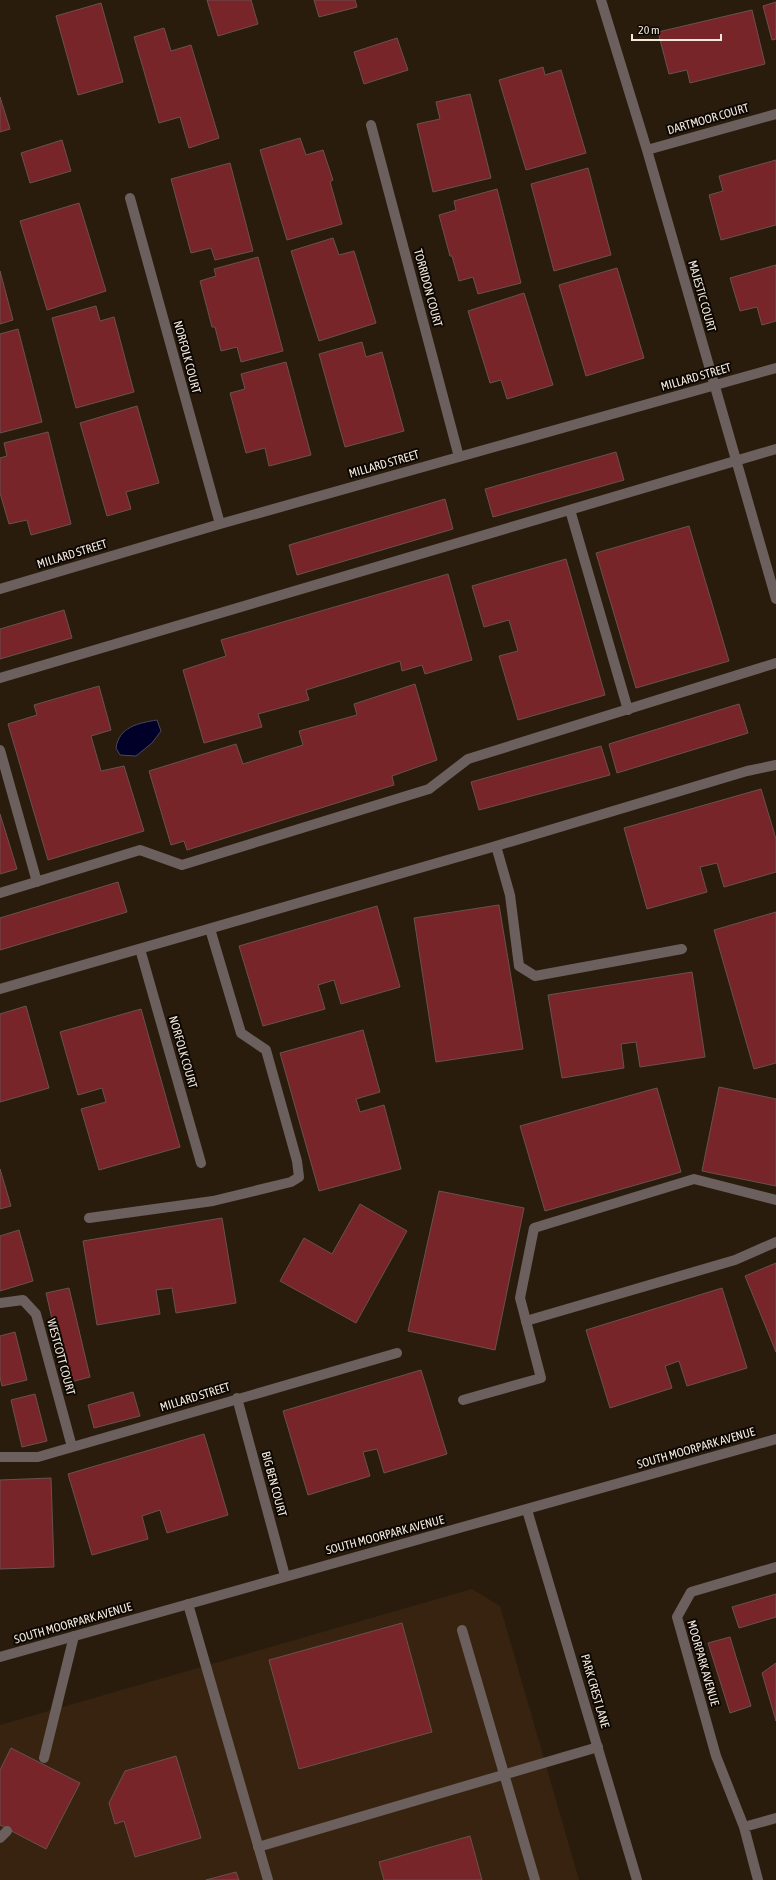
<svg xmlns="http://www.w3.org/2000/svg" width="776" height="1880" font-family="'Asap Condensed',sans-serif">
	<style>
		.built { fill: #37230f }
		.water { fill: #000028; stroke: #49465f }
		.building { fill: #772528; stroke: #6a5150 }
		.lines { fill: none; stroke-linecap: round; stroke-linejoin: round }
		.service { stroke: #6c605e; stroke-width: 10 }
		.minor { stroke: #6c605e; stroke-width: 10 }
		.labels { text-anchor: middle; stroke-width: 4; stroke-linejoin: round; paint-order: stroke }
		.street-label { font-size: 12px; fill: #f2e8de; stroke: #0e0803 }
	</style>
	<rect width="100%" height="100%" fill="#2a1c0d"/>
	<path class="built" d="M472 1589 500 1606 579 1880H0V1725Z"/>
	<path class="water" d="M157 720 161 731 152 743 136 756 120 755 116 748C119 727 138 723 157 720Z"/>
	<path class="building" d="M207 0H251L258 24 218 36Z
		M314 0H355L357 7 319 17Z
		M776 2V39L772 40 763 6Z
		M101 3 123 82 78 95 56 16Z
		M752 10 765 64 690 83 687 70 669 74 658 32Z
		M164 28 171 51 191 45 219 138 189 148 180 117 159 123 134 37Z
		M397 38 408 70 364 84 354 52Z
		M543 67 545 75 561 70 586 153 526 170 499 80Z
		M470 94 491 178 433 192 417 124 440 119 436 102Z
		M0 97 10 129 0 132Z
		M300 138 306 155 323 150 333 180 330 182 342 224 287 240 260 150Z
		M62 140 71 171 30 183 21 153Z
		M776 160V225L721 240 709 195 723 191 719 176Z
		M230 163 253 251 215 260 211 248 191 253 171 179Z
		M588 168 611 255 554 271 531 184Z
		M497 189 521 283 478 294 473 277 459 281 452 256H450L439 215 456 210 454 201Z
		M79 203 106 291 47 310 20 221Z
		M333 238 339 255 354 251 376 323 319 341 291 251Z
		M258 257 283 351 241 362 237 347 221 351 215 327H212L200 281 216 276 214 269Z
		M776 265V321L762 325 757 307 740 311 730 278Z
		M617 268 644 358 586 376 559 285Z
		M0 271 13 320 0 324Z
		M524 293 553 385 507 399 501 380 490 383 468 311Z
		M96 306 100 321 114 317 134 392 76 408 52 318Z
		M18 329 42 422 0 433V334Z
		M362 342 366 357 382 352 404 431 345 447 319 354Z
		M286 362 311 455 269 466 265 448 246 453 230 393 245 389 241 374Z
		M137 406 159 483 126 492 131 509 107 516 80 423Z
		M48 432 71 524 31 535 27 520 9 524 0 493V458L7 456 4 443Z
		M616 452 624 480 493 517 485 489Z
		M445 499 453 529 297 575 289 545Z
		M689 526 729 661 636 688 596 553Z
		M566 559 605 695 518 720 499 656 518 651 509 620 484 627 472 586Z
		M448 574 472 660 425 674 422 665 402 671 400 661 306 690 309 700 258 714 262 727 204 743 183 670 226 656 221 640Z
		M64 610 72 638 0 659V629Z
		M415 684 437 760 392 776 394 785 187 850 184 841 171 845 149 771 236 744 243 764 303 745 299 731 357 715 354 704Z
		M99 686 111 730 91 736 101 771 124 766 144 831 48 860 8 724 37 715 34 705Z
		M739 704 748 733 617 773 609 744Z
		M601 746 610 775 479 810 471 782Z
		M761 789 776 839V872L724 887 717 863 700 867 707 892 647 909 624 828Z
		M0 814 17 869 0 874Z
		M118 882 127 912 0 950V918Z
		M499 905 523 1049 436 1062 414 918Z
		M377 906 400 987 341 1004 334 980 318 985 325 1009 263 1026 239 946Z
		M776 912V1063L754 1069 714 930Z
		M692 972 705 1057 640 1067 636 1042 621 1044 624 1068 562 1078 548 995Z
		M26 1006 49 1088 0 1102V1014Z
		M141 1009 180 1147 99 1170 81 1109 106 1102 102 1088 78 1095 60 1032Z
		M363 1030 380 1092 356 1099 360 1112 384 1105 401 1169 319 1191 280 1053Z
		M719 1087 776 1099V1186L702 1171Z
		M657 1088 681 1172 545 1211 520 1126Z
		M0 1169 11 1206 0 1209Z
		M439 1191 524 1208 495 1350 408 1331Z
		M360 1204 407 1231 356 1323 280 1281 304 1238 332 1254Z
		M222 1218 236 1303 176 1313 172 1288 156 1290 160 1314 97 1325 83 1241Z
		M19 1230 33 1281 0 1291V1236Z
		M776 1263V1352L745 1276Z
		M69 1288 90 1377 67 1383 46 1293Z
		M722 1288 747 1368 687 1386 679 1361 665 1366 672 1388 610 1408 586 1330Z
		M15 1332 27 1380 2 1386 0 1377V1336Z
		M421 1370 447 1454 384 1473 377 1449 363 1452 370 1476 308 1495 283 1411Z
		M133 1392 140 1416 94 1428 88 1405Z
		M35 1394 47 1441 22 1447 11 1400Z
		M204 1434 228 1515 167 1533 160 1510 142 1516 148 1539 92 1555 68 1474Z
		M51 1478 54 1567 0 1569V1480Z
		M776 1594V1617L739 1628 732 1607Z
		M402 1623 432 1732 299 1769 269 1660Z
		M730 1637 751 1706 730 1713 708 1643Z
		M776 1663V1721L762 1673Z
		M11 1748 80 1783 46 1849 0 1825V1770Z
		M176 1756 201 1838 135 1857 124 1821 115 1824 109 1803 125 1771Z
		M470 1836 482 1880H384L379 1862Z
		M236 1872 239 1880H206Z"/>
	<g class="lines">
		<path class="service" d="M496 846 510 895 519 966 535 976 682 949
			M140 949 201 1163
			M89 1218 213 1201 291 1182 299 1177 297 1161 266 1050 241 1033 210 929
			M463 1400 541 1378 520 1298 534 1228 694 1179 776 1200
			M188 1604 268 1880
			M462 1630 535 1880
			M44 1758 74 1636
			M0 1838 7 1831
			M258 1847 598 1747"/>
		<path class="minor" d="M601 0 647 150 776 599
			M371 125 459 457
			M647 150 776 114
			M130 198 220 524
			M570 510 628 710
			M0 589 220 524 776 368
			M0 678 776 449
			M0 750 37 882
			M0 893 140 850 182 865 429 789 468 759 776 663
			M0 989 496 846 747 771 776 765
			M0 1303 23 1300 36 1314 72 1447
			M526 1321 735 1260 776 1242
			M237 1398 285 1576
			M0 1457H38L397 1353
			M527 1510 637 1880
			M0 1657 776 1439
			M744 1827 776 1818
			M758 1880 744 1827 716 1756 677 1617 691 1592 776 1567"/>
	</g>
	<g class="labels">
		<g class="street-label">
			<text transform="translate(708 119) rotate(-16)" y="4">DARTMOOR COURT</text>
			<text transform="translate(428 288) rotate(75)" y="4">TORRIDON COURT</text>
			<text transform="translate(702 296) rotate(74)" y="4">MAJESTIC COURT</text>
			<text transform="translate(187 357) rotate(75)" y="4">NORFOLK COURT</text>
			<text transform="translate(696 377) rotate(-16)" y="4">MILLARD STREET</text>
			<text transform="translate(384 464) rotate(-16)" y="4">MILLARD STREET</text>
			<text transform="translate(72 554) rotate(-17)" y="4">MILLARD STREET</text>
			<text transform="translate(183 1052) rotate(74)" y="4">NORFOLK COURT</text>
			<text transform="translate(61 1357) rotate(75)" y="4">WESTCOTT COURT</text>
			<text transform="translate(195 1397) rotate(-17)" y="4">MILLARD STREET</text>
			<text transform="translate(696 1448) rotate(-16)" y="4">SOUTH MOORPARK AVENUE</text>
			<text transform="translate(274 1484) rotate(75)" y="4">BIG BEN COURT</text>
			<text transform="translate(385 1535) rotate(-15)" y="4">SOUTH MOORPARK AVENUE</text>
			<text transform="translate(73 1623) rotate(-16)" y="4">SOUTH MOORPARK AVENUE</text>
			<text transform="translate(703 1663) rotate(74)" y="4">MOORPARK AVENUE</text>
			<text transform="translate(595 1691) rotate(74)" y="4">PARK CREST LANE</text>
		</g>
	</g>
	<path d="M632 34v6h89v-6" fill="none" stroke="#f2e8de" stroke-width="2"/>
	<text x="638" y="34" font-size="12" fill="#f2e8de" stroke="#0e0803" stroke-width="3" paint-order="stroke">20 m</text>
</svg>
